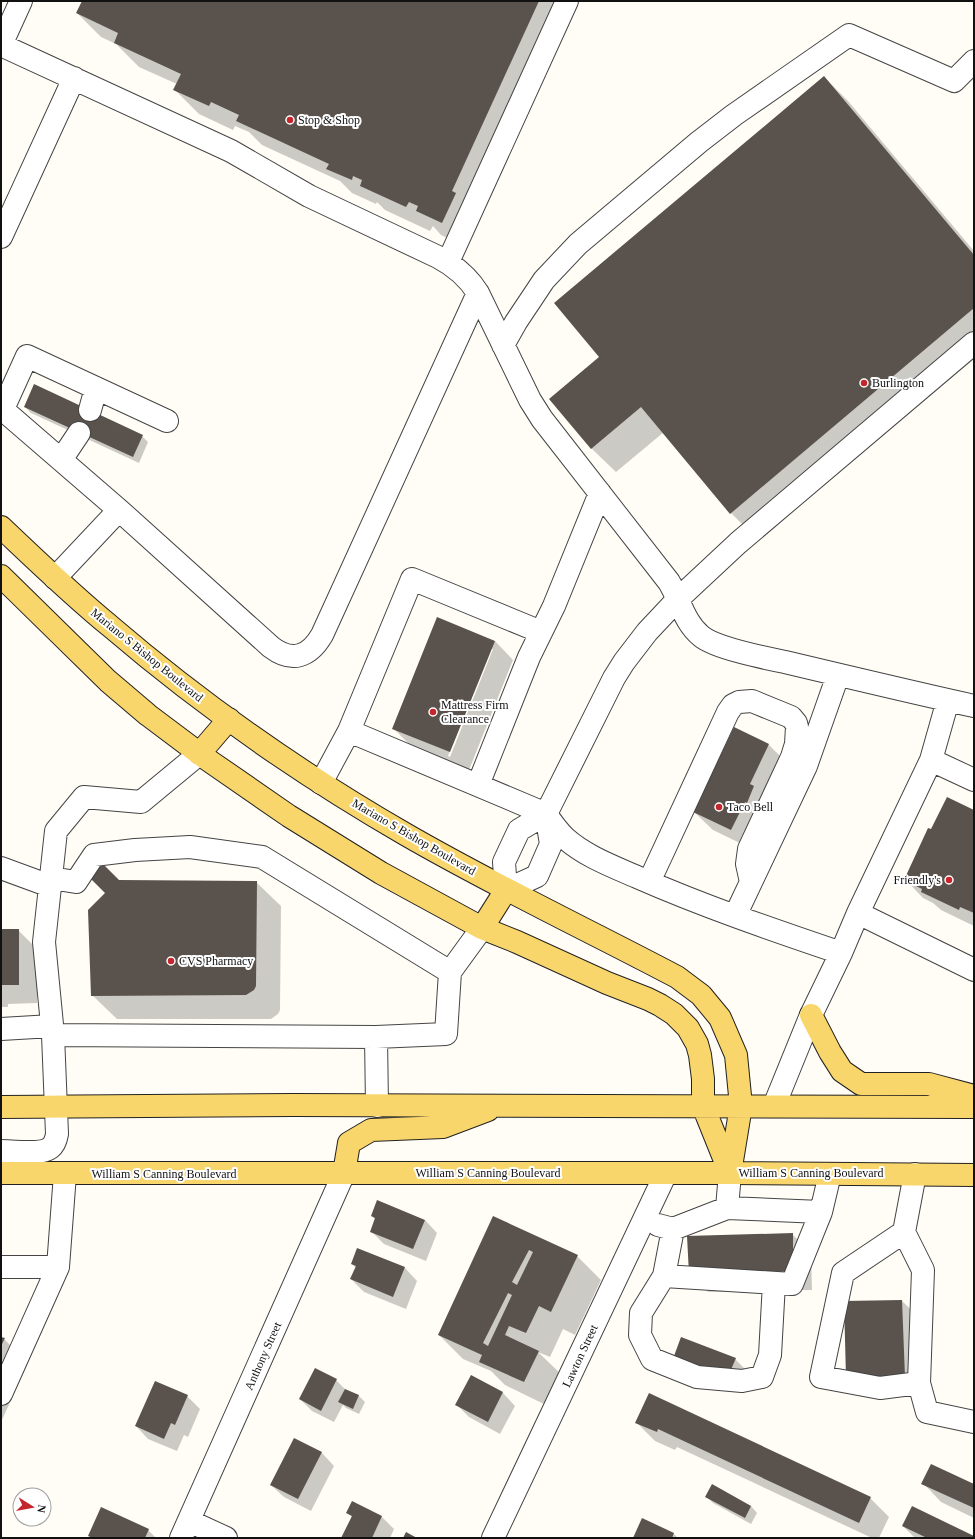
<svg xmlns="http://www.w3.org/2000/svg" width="975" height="1539" font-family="Georgia,serif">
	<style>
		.shadow { fill: #0003; fill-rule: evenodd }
		.building { fill: #5a524d; fill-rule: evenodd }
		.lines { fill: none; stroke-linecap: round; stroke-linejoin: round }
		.minor-casing { stroke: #444; stroke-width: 24 }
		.major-casing { stroke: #222; stroke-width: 24 }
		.minor { stroke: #fff; stroke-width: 22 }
		.major { stroke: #f9d66b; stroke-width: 22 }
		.poi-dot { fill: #c4262e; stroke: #fff; stroke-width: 1.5 }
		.labels { text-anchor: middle; stroke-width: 4; stroke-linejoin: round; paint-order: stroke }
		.poi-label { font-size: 12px; fill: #111; stroke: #fff; text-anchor: start }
		.street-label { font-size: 12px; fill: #111; stroke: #fff }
	</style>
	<rect width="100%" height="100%" fill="#fffdf5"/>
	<path class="shadow" d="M83 1H574L466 247 441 235 433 226 430 231 385 210 377 202 376 204 352 193 340 181 262 145 249 132 235 126 233 130 199 114 174 89 177 84 139 67 116 44 101 37 77 13Z
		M824 77 848 101 974 251V353L755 537 731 513 664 432 616 472 591 448 601 357Z
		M25 407 142 436 148 442 139 463 31 413Z
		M495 641 513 660 469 770 412 747 394 729ZM491 649H493L450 757 448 756Z
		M769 745 787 763 750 848 713 830 694 812 716 769Z
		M974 811V926L941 910 933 903 923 898 905 879 932 831Z
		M118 881 256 882 281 906 280 1010 278 1014 271 1019H117L92 995 106 893Z
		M1 930H18L37 949V1003L8 1004V1007H1V1010Z
		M372 1216 425 1220 437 1233 426 1261 384 1244 371 1231 376 1220Z
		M494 1217 577 1256 601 1280 575 1335 563 1329 550 1357 538 1352 563 1376 548 1406 505 1385 491 1371 463 1359 439 1335Z
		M792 1234 811 1253 812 1290 708 1292 690 1274Z
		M352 1264 405 1268 417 1281 406 1309 364 1292 351 1279 356 1268Z
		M902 1301 921 1319 923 1395 866 1397 847 1378Z
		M1 1338 4 1339 28 1363 1 1422Z
		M735 1359 748 1372 695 1379Z
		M472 1377 503 1393 515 1406 500 1434 469 1417 457 1405Z
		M336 1380 347 1391 359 1396 365 1402 359 1414 346 1408 343 1405 334 1422 312 1411 300 1399Z
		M155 1382 187 1396 200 1409 188 1437 184 1435 177 1451 148 1439 136 1426Z
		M649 1395 870 1498 889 1517 879 1538H872L677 1447 675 1450 655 1441 636 1422Z
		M295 1439 322 1453 334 1466 311 1511 284 1497 271 1485Z
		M923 1483 974 1485V1518L941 1502Z
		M713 1485 751 1506 757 1513 751 1524 713 1503 707 1497Z
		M353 1502 382 1517 394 1529 390 1538H342L352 1517 348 1513Z
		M903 1526 974 1537V1538H915Z
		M148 1530 156 1538H91L89 1536Z
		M673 1533 678 1538H634Z"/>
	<path class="building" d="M82 1H539L452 191 456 193 442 223 416 211 418 206 409 202 406 207 360 186 362 180 353 176 352 180 326 169 329 164 236 121 239 115 211 102 209 106 173 90 181 74 114 43 118 33 76 13Z
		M824 76 974 255V308L730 514 641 407 591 449 549 399 599 357 554 303Z
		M34 384 143 435 133 457 24 407Z
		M437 617 495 641 450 752 392 729Z
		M734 727 769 744 750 784 754 786 747 803 745 802 731 830 693 812 712 766 715 767Z
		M947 797 974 810V913L960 907 959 910 921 892 922 889 904 880 928 828 931 829Z
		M103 864 119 880 257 881 256 986 254 990 246 995 91 996 88 910 105 893 89 877Z
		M1 929H19V985H1Z
		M377 1200 425 1220 413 1249 370 1232 375 1218 371 1216Z
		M493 1216 578 1255 551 1312 539 1306 526 1333 509 1326 505 1335 539 1351 524 1382 479 1362 482 1355 438 1335ZM529 1250 533 1252 517 1285 512 1282ZM508 1293 512 1295 488 1346 483 1343Z
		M793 1233V1271L689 1274 687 1236Z
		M357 1248 405 1267 393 1297 350 1279 356 1266 351 1264Z
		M902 1300 905 1377 846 1378 844 1301Z
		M1 1337 5 1338 1 1346Z
		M681 1337 736 1358 727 1379 674 1356Z
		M315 1368 337 1379 321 1411 299 1399Z
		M471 1375 503 1392 488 1422 455 1405Z
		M155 1381 188 1395 175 1425 171 1423 164 1439 135 1426Z
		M345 1389 359 1395 353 1409 338 1402Z
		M649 1393 871 1497 859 1523 658 1429 657 1432 635 1423Z
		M294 1438 322 1452 298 1499 270 1485Z
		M931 1464 974 1484V1508L921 1484Z
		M712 1484 751 1506 745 1518 705 1497Z
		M352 1501 382 1516 372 1538H341L352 1516 346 1513Z
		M912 1506 974 1536V1538H927L902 1526Z
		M101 1507 149 1529 145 1538H93L88 1536Z
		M642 1518 674 1533 672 1538H633Z
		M406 1532 417 1538H403Z"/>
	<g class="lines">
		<defs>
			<path id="minor" d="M1 45 231 151 309 196 438 257C455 266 468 277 478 293L530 400 542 419 669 582C680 600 684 622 701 636 715 648 765 658 785 662 848 677 911 692 974 706
				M1 45 21 1
				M1 237 74 78
				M448 262 567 1
				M503 345 516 322 544 280 578 244 699 142 734 115 849 35 954 81 974 61
				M1 408 119 510 271 647C292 663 309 657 322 635L478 293
				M3 409 27 356 167 421
				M90 410 96 388
				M61 460 79 433
				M55 578 119 510
				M349 731 546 814C552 823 558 831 565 838 585 856 612 866 637 877 703 906 773 930 841 953
				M931 760 974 780
				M321 783 349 731 412 579 541 632
				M478 785 529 657 554 606 600 493
				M546 814 551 844 537 876 506 890 504 862 519 830 546 814 614 678 624 662 647 632 678 599 738 543 974 343
				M1 868 50 886
				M51 878 76 882 94 855 135 850 190 847 262 857 450 972
				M649 882 728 712 733 705 739 702 752 701 791 717 796 723 797 727 796 744 792 757 749 849 747 864 751 882
				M858 913 974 970
				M735 916 806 766 838 675
				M1 1029 52 1026
				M53 1035 376 1037 377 1106
				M376 1037 446 1034 450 972 482 928
				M774 1106 811 1015 841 953 858 913 931 760 948 700
				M1 1151C12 1151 41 1155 50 1148 54 1145 56 1140 57 1134L53 1035 44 942 56 831 84 797 141 802 199 754
				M727 1208 730 1173
				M658 1225 673 1229 727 1208 821 1212 830 1174
				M673 1229 664 1276 792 1284 821 1212
				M904 1232 843 1273 821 1377 880 1388 919 1383 923 1270 904 1232 915 1174
				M1 1267H58
				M664 1276 641 1313 640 1335 652 1359 697 1377 742 1381 762 1377 770 1355 774 1283
				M919 1383 927 1412 974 1422
				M1 1394 58 1267 65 1174
				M189 1521 226 1538
				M181 1538 344 1173
				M493 1538 666 1173"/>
			<path id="major" d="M1 527C37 561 72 595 110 626 201 704 301 774 405 834 493 885 586 929 677 977L701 995 720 1018 736 1055 741 1106 730 1173
				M1 576 108 681 148 715 208 760 289 816 381 873 482 928 517 942 607 983 648 999 660 1005 674 1014 688 1028 697 1044 700 1055 703 1079V1106L730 1173
				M199 754 229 719
				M482 928 506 890
				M811 1015 830 1052 842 1071 861 1084H929L974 1096
				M1 1107 293 1105 974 1107
				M1 1173H730L974 1175
				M344 1173 349 1143 371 1130 443 1127 488 1110"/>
		</defs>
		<use href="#minor" class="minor-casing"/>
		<use href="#major" class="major-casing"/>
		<use href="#minor" class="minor"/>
		<use href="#major" class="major"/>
	</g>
	<g class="poi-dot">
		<circle cx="290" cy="120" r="4"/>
		<circle cx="864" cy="383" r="4"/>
		<circle cx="433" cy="712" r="4"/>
		<circle cx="719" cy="807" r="4"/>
		<circle cx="949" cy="880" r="4"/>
		<circle cx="171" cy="961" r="4"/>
	</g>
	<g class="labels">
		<g class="poi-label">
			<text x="298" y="124">Stop &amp; Shop</text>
			<text x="872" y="387">Burlington</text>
			<text x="441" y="709">Mattress Firm<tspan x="441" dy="14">Clearance</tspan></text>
			<text x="727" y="811">Taco Bell</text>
			<text x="941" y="884" text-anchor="end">Friendly's</text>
			<text x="179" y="965">CVS Pharmacy</text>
		</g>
		<g class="street-label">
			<text transform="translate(147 655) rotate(39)" y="4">Mariano S Bishop Boulevard</text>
			<text transform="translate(414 837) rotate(30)" y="4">Mariano S Bishop Boulevard</text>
			<text x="488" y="1177">William S Canning Boulevard</text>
			<text x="811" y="1177">William S Canning Boulevard</text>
			<text x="164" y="1178">William S Canning Boulevard</text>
			<text transform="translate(263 1356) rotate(-66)" y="4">Anthony Street</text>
			<text transform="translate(580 1356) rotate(-65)" y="4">Lawton Street</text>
		</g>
	</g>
	<rect width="975" height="1539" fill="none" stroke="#111111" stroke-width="4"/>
	<g transform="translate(32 1507) rotate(101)"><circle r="19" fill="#ffffff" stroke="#a0a0a0"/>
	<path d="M0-3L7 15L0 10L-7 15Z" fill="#c4262e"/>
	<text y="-6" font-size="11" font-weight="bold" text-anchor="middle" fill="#111111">N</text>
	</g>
</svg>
